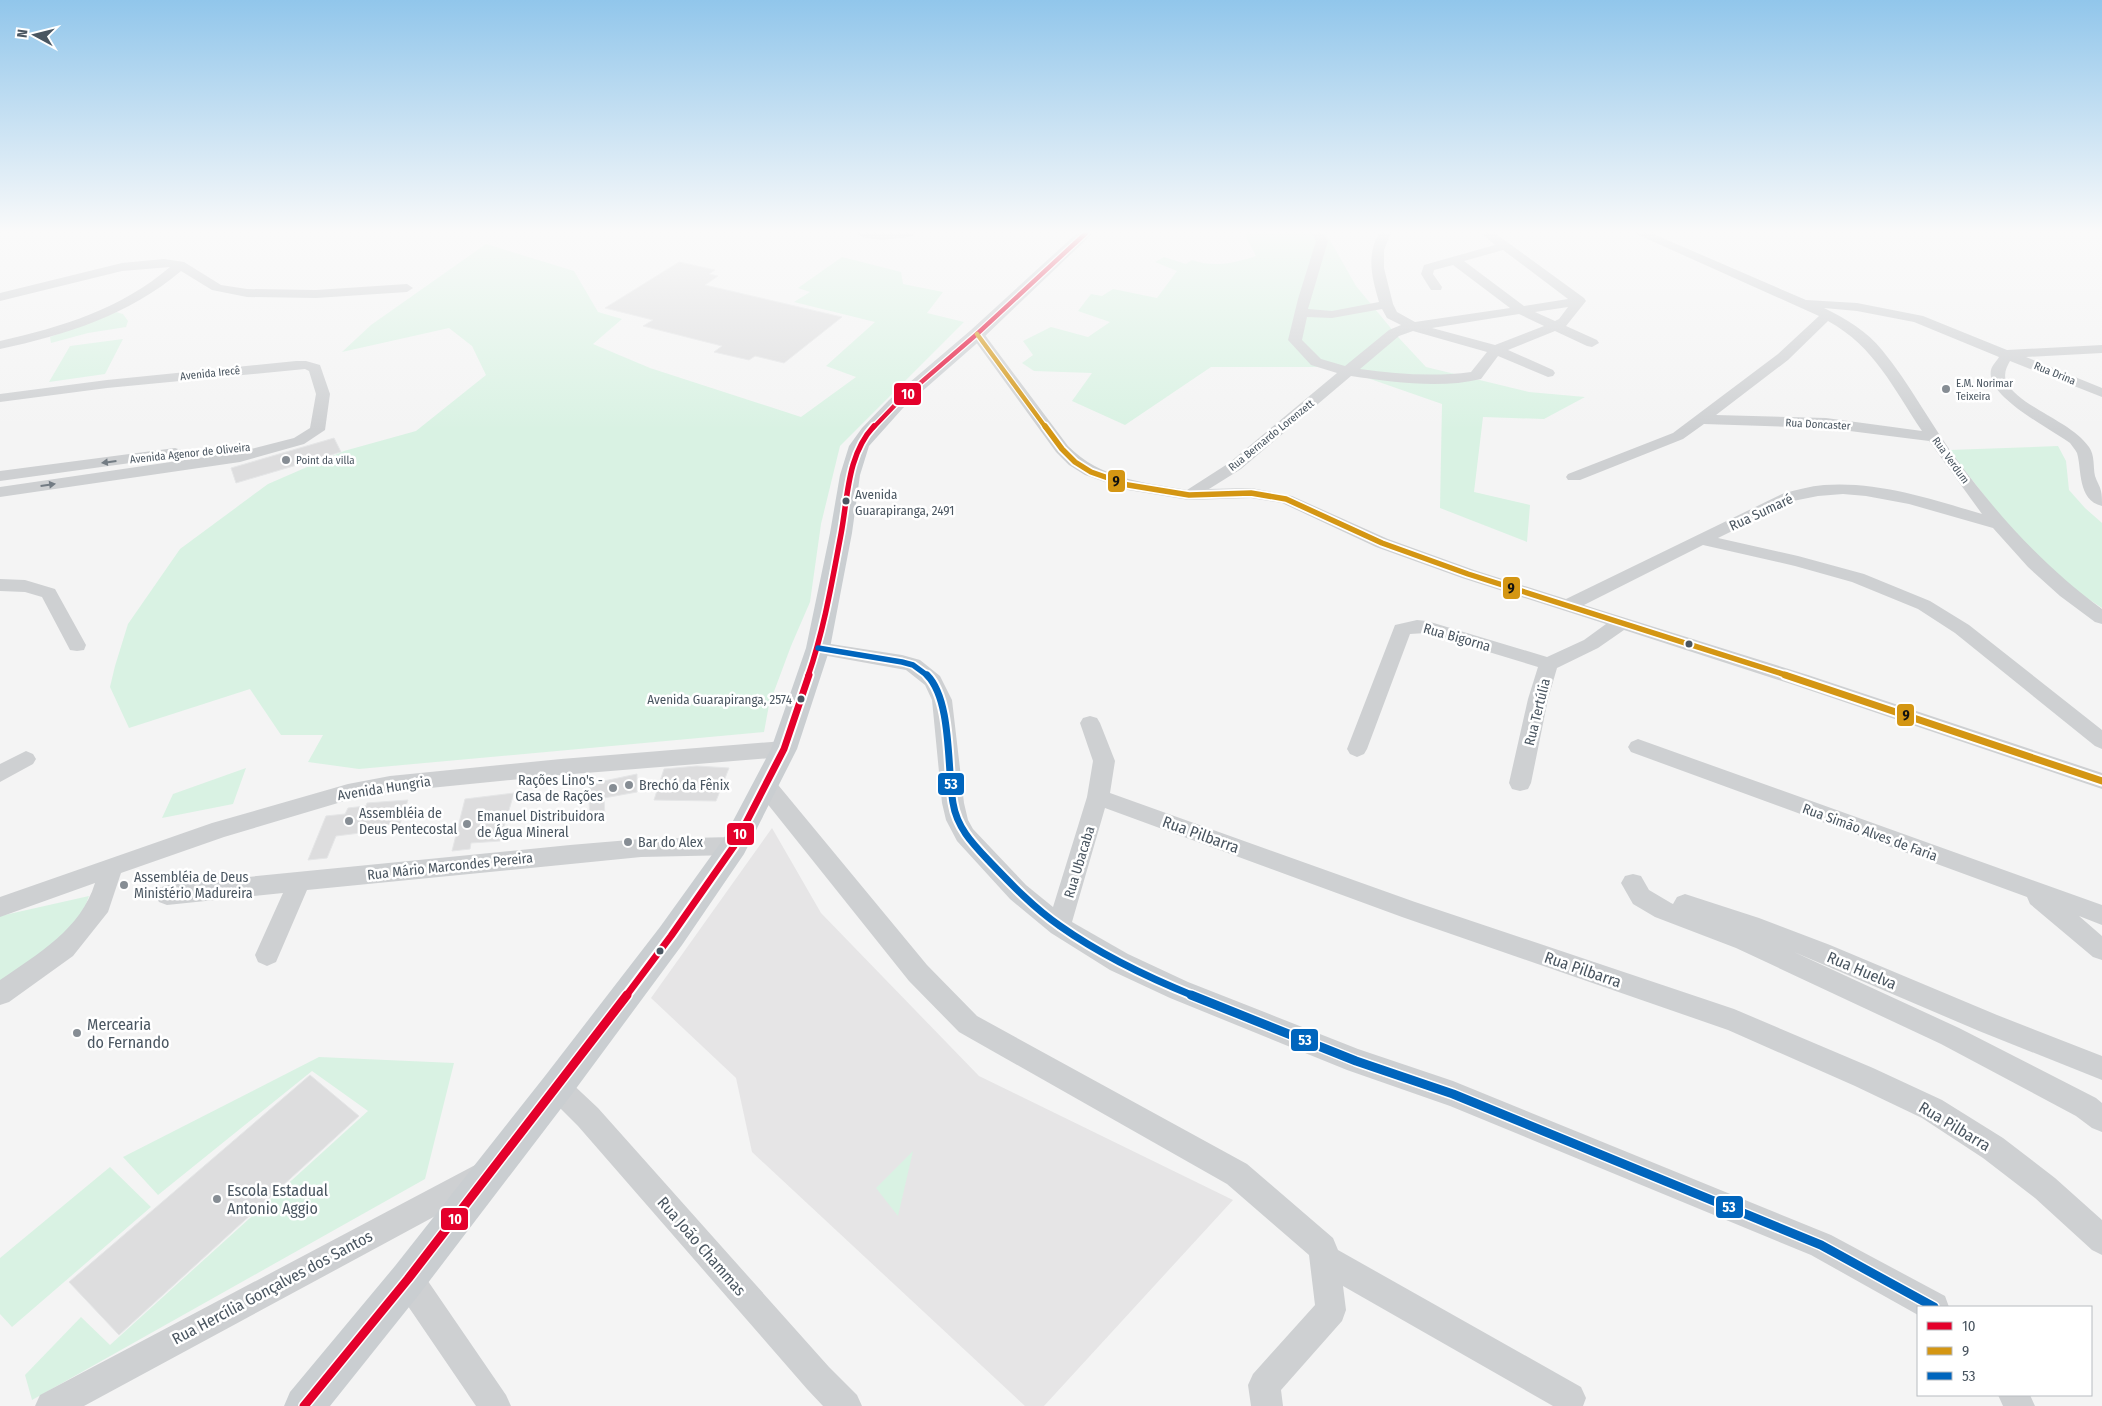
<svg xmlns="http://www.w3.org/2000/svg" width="2102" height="1406" font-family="'Fira Sans Condensed',sans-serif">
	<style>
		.education { fill: #e6e5e6 }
		.green { fill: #d9f2e3 }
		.building { fill: #ddddde; stroke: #e5e6e7 }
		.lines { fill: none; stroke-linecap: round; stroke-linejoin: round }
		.minor { fill: #ced0d2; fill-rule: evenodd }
		.major { fill: #caced1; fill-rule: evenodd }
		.bus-1-far3-casing { stroke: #fff; stroke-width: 7 }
		.bus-1-far2-casing { stroke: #fff; stroke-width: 9 }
		.bus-1-far1-casing { stroke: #fff; stroke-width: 11 }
		.bus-1-casing { stroke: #fff; stroke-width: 12 }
		.bus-2-far2-casing { stroke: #fff; stroke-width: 7 }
		.bus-2-far1-casing { stroke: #fff; stroke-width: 9 }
		.bus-2-casing { stroke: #fff; stroke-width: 11 }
		.bus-3-far2-casing { stroke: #fff; stroke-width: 9 }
		.bus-3-far1-casing { stroke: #fff; stroke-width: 11 }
		.bus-3-casing { stroke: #fff; stroke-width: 12 }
		.bus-1-far3 { stroke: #e4002b; stroke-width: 4.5 }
		.bus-1-far2 { stroke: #e4002b; stroke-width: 5.5 }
		.bus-1-far1 { stroke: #e4002b; stroke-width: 7 }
		.bus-1 { stroke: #e4002b; stroke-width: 9 }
		.bus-2-far2 { stroke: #d49613; stroke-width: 4.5 }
		.bus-2-far1 { stroke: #d49613; stroke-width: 5.5 }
		.bus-2 { stroke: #d49613; stroke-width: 7 }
		.bus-3-far2 { stroke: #0065bd; stroke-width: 5.5 }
		.bus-3-far1 { stroke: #0065bd; stroke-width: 7 }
		.bus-3 { stroke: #0065bd; stroke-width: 9 }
		.oneway { fill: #727b83 }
		.poi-dot { fill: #868d94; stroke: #fff; stroke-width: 2 }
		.bus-dot { fill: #4a5661; stroke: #fff; stroke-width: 2 }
		.labels { text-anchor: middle; stroke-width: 5; stroke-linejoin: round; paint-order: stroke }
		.far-street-label { font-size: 11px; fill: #4a5661; stroke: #fff }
		.far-poi-label { font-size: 11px; fill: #4a5661; stroke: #fff; text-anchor: start }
		.bus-label { font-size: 13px; fill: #4a5661; stroke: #fff; text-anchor: start }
		.street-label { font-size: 14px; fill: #4a5661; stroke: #fff }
		.poi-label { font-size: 14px; fill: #4a5661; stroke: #fff; text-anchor: start }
		.near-street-label { font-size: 16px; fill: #4a5661; stroke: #fff }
		.near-poi-label { font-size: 16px; fill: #4a5661; stroke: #fff; text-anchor: start }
		.line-badge { stroke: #fff; stroke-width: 2 }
		.badge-label { font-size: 14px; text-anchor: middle; font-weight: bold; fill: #fff }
		.pale-badge-label { font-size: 14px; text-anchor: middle; font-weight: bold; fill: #111 }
	</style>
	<rect width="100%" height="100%" fill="#f4f4f4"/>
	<path class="education" d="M772 828 821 913 979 1076 1233 1200 1044 1406H1025L752 1152 736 1078 651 998Z"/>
	<path class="green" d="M1244 233H1326L1356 286 1399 338 1426 367 1529 392 1585 397 1544 419 1483 417 1474 492 1530 505 1527 542 1440 508 1442 404 1336 367H1211L1125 425 1072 401 1092 373 1034 371 1022 363 1033 355 1023 341 1051 327 1088 337 1110 322 1078 311 1091 294 1102 296 1113 289 1157 298 1177 271 1155 262 1164 257 1186 264 1192 260C1214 268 1234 263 1256 256Z
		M486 244 574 271 598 312 622 319 593 344 650 368 801 417 856 377 826 366 875 322 794 302 810 292 798 288 842 257 901 272 903 284 943 292 927 313 964 322 840 446 821 524 810 602 791 646 769 705 764 732 359 769 308 762 323 735H281L250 689 129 728 110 687 115 666 128 624 180 549 268 484 344 451 416 431 486 375 472 346 449 328 342 352 371 325Z
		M116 312 123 314 128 321 126 327 88 333 51 343 50 337Z
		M123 339 105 374 49 382 70 346Z
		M2058 446 2066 461 2069 490 2085 508 2102 523V608L2066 584 2032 557 1949 450Z
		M246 768 233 804 162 818 173 794Z
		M89 896 82 915 63 938 0 985V916Z
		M319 1057 454 1063 425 1179 32 1400 25 1375 81 1317 110 1345 368 1111 312 1071 158 1195 123 1157Z
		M913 1151 898 1216 876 1188Z
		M110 1167 151 1207 12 1327 0 1314V1258Z"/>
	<path class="building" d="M679 262 715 270 709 274 718 276 705 285 842 317 784 363 755 356 749 360 714 352 722 346 643 326 653 320 605 308Z
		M334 438 341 452 236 483 231 468Z
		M697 766 729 768 716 801 654 800 664 769Z
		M637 774V792L604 798 605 817 590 820 588 781 603 778 604 781Z
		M514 793 500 841 471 843 470 849 452 851 465 799Z
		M408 800 400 824 370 826 368 832 336 836 327 858 308 860 326 816 345 814 348 808 366 806 367 803Z
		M310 1075 359 1116 119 1335 69 1282Z"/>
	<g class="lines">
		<path class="minor" d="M856 233H915L913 236C899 239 867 243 856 233Z
			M1311 233H1323L1328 241 1308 309 1332 311 1379 302C1372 278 1366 256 1379 233H1391L1384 250V268L1393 304 1397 312 1415 322 1510 308 1453 265 1434 270 1433 274 1442 287 1441 290H1431L1421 274 1424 265 1495 245 1481 233H1495L1584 298 1586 301 1566 326 1597 340 1599 343 1592 347 1587 346 1555 331 1508 350 1553 370 1555 373 1553 376 1548 377 1498 356 1481 379C1440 389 1392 382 1351 376L1241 469 1209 489 1251 488 1292 496 1388 539 1474 570 1566 599 1782 494C1796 490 1810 486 1824 485 1878 481 1931 499 1982 514L1929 441 1826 428 1704 424 1683 439 1580 480H1568L1566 477 1568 474 1673 433 1778 354 1819 316 1634 233H1651L1806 300 1857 303 1923 316 2007 350 2102 345V353L2026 357 2102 388V397L2010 361C2006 368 2003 375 2007 383 2020 407 2071 421 2089 447 2095 455 2093 467 2095 476 2097 482 2100 486 2101 491 2102 495 2102 501 2102 506 2077 500 2082 469 2077 453 2075 449 2072 446 2070 443 2051 429 1985 396 1991 370 1992 365 1997 361 1999 357L1914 322 1857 311 1824 308C1845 318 1868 332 1882 350 1910 384 1931 425 1957 460 1999 517 2045 567 2102 609V624L2095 622 2060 596 2028 567 1993 528 1909 504 1866 496 1843 494 1818 496 1793 501 1718 538 1798 556 1864 574 1930 601 1969 625 2102 730V749L2095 746 1955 633 1918 609 1852 582 1795 566 1703 545 1584 605 1808 675 2102 773V789L1794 685 1624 630 1598 648 1557 668 1548 699 1531 783 1528 789 1520 791 1512 789 1509 783 1528 699 1538 667 1426 633 1410 634 1367 749 1364 754 1357 757 1350 754 1347 749 1395 625 1417 620 1427 621 1547 657 1584 640 1606 624 1462 578 1376 547 1282 503 1251 498 1189 500 1128 490 1085 475 1069 465 1056 452 970 334 977 330 982 331 1068 446C1101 479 1142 482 1187 490L1229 463 1337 373 1311 365 1288 340 1298 299 1316 241ZM1503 250 1568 299 1524 306 1464 261ZM1568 307 1559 319 1555 321 1535 312ZM1382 309 1387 318 1401 325 1389 330 1345 366 1321 359 1302 340 1307 317 1332 318ZM1519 314 1544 326 1495 345 1432 328ZM1828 321C1875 347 1893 388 1922 431L1826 418 1716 415 1788 360ZM1413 331 1487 352 1471 372C1435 377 1396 374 1360 369L1399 336Z
			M164 259 184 262 221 285 247 289 316 290 407 284 413 288 407 292 316 298 247 297 212 290 181 271C129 315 66 335 0 349V341C62 327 121 309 170 267L122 271 0 301V293L122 263Z
			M296 361H306L320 365 330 394 325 430 304 444 240 462 0 497V487L239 452 294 438 310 428 316 394 309 371 305 369 107 388 0 402V394L107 380Z
			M175 448 181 450 183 453 181 456 0 481V471Z
			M0 579 25 580 55 589 86 645 84 650 77 651 70 650 42 597 25 592 0 591Z
			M818 642 902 655 920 660 940 676 952 700 964 803 968 820 973 829 1026 885 1053 907 1087 797 1093 761 1080 723 1083 718 1090 716 1097 718 1100 723 1115 761 1110 793 1415 902 1734 1009 1873 1068 1942 1100 2003 1138 2055 1178 2102 1220V1255L2092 1250 2035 1198 1983 1158 1922 1118 1855 1086 1728 1030 1402 917 1105 808 1072 922 1128 954 1188 982 1358 1049 1453 1081 1831 1235 1945 1296 1949 1307H1918V1315L1811 1255 1450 1106 1347 1070 1170 998 1110 970 1051 933 1010 899 957 841 946 820 942 803 932 700 925 685 906 670 811 653 808 648 811 643Z
			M1638 739 2102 905V925L2079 916 2102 936V960L2093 957 2030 904 2027 897 1631 752 1628 747 1631 742Z
			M784 741 791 744 794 749 791 754 784 757 561 775 390 792 348 800 224 837 121 873 108 912 73 956 9 1002 0 1005V980C38 954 81 929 95 883L0 917V897L212 823 348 784 390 776 561 759Z
			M26 751 33 754 36 759 33 764 0 782V764Z
			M766 778 774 780 927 965 977 1016 1247 1164 1333 1238 1338 1250 1581 1387 1586 1398 1583 1406H1553L1343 1286 1346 1310 1342 1321 1281 1390 1283 1406H1251L1248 1385 1253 1374 1315 1305 1309 1255 1227 1184 959 1032 909 981 758 792 755 786 758 780Z
			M734 837 742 840 745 846 742 852 734 855 641 857 307 890 276 962 267 966 258 962 255 955 283 893 167 905 159 902 155 895 159 888 167 885 570 845 641 839Z
			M1633 874 1641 876 1649 890 1671 903 1673 904 1677 897 1685 894 1759 918 1830 945 1997 1015 2102 1056V1080L1979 1031 1794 952 1959 1028 2096 1098 2102 1103V1132L2092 1128 2076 1116 1941 1044 1736 948 1655 917 1633 904 1621 883 1625 876Z
			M557 1074 566 1078 598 1108 829 1367 857 1395 862 1406H823L807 1389 578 1126 548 1096 544 1087 548 1078Z
			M479 1163 489 1167 493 1177 489 1187 84 1406H35L40 1395Z
			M408 1264 419 1268 506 1395 511 1406H476L397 1290 393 1279 397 1268Z
			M1998 1395H2030L2035 1406H2003Z"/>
		<path class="major" d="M1077 233H1093L983 338 903 408 869 446 860 475 852 533 830 648 797 749 744 854 682 945 569 1098 421 1292 330 1406H284L290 1392 395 1266 545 1076 660 927 724 838 771 749 806 648 830 533 840 475 849 446 862 428 889 400 971 330Z"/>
		<defs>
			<path id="bus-1-far3" d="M873 428 896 404 977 334 1086 233"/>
			<path id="bus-1-far2" d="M808 676C824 630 832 582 841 534 848 497 847 455 874 426"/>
			<path id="bus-1-far1" d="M626 996 671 936 734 846 784 749 809 675"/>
			<path id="bus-1" d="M304 1406 408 1279 627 995"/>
			<path id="bus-2-far2" d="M977 334 1046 428"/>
			<path id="bus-2-far1" d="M1045 426 1062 449 1075 462 1091 472 1128 485 1189 495 1251 493 1286 499 1382 543 1468 574 1789 676"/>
			<path id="bus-2" d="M1785 675 2102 781"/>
			<path id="bus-3-far2" d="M818 648 902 662 913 665 928 676"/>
			<path id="bus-3-far1" d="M927 675C952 700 947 768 953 803 957 828 973 844 990 862 1012 885 1034 908 1060 926 1101 955 1147 977 1194 996"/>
			<path id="bus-3" d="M1191 995 1356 1061 1453 1094 1821 1245 1934 1307"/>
		</defs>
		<use href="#bus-1-far3" class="bus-1-far3-casing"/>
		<use href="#bus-1-far2" class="bus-1-far2-casing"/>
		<use href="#bus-1-far1" class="bus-1-far1-casing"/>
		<use href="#bus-1" class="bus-1-casing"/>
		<use href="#bus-2-far2" class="bus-2-far2-casing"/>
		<use href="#bus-2-far1" class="bus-2-far1-casing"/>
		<use href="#bus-2" class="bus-2-casing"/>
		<use href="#bus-3-far2" class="bus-3-far2-casing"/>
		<use href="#bus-3-far1" class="bus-3-far1-casing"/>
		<use href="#bus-3" class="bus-3-casing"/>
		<use href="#bus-1-far3" class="bus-1-far3"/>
		<use href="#bus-1-far2" class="bus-1-far2"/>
		<use href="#bus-1-far1" class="bus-1-far1"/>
		<use href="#bus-1" class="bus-1"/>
		<use href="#bus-2-far2" class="bus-2-far2"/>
		<use href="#bus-2-far1" class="bus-2-far1"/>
		<use href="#bus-2" class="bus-2"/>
		<use href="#bus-3-far2" class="bus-3-far2"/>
		<use href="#bus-3-far1" class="bus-3-far1"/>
		<use href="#bus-3" class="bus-3"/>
	</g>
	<defs><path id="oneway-solid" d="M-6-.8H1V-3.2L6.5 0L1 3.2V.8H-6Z" transform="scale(1.25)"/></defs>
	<g class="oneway">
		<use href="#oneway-solid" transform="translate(109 462) rotate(173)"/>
		<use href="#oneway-solid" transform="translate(48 485) rotate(-8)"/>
	</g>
	<linearGradient id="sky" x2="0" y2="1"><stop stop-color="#91c6eb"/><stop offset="0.54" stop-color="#fafafa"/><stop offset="1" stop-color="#fafafa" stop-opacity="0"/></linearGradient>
	<rect width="2102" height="430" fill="url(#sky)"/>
	<g class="poi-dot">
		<circle cx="1946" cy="389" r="5"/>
		<circle cx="286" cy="460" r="5"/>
		<circle cx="629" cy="785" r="5"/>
		<circle cx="613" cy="788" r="5"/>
		<circle cx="349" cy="821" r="5"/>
		<circle cx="467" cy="824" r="5"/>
		<circle cx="628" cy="842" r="5"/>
		<circle cx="124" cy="885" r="5"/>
		<circle cx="77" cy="1033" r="5"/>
		<circle cx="217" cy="1199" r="5"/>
	</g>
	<g class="bus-dot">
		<circle cx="846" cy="501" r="4.5"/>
		<circle cx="1689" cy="644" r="4.5"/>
		<circle cx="801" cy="699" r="4.5"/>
		<circle cx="660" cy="951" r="4.5"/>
	</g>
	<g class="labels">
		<g class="far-street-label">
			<text transform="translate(210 373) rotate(-6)" y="4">Avenida Irecê</text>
			<text transform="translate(2055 373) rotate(22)" y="4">Rua Drina</text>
			<text transform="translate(1818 424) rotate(3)" y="4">Rua Doncaster</text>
			<text transform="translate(1271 435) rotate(-39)" y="4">Rua Bernardo Lorenzett</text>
			<text transform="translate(190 453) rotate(-6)" y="4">Avenida Agenor de Oliveira</text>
			<text transform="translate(1951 460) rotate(54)" y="4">Rua Verdum</text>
		</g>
		<g class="far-poi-label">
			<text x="1956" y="387">E.M. Norimar<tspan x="1956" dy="13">Teixeira</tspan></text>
			<text x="296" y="464">Point da villa</text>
		</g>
		<g class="bus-label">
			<text x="855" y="499">Avenida<tspan x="855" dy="16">Guarapiranga, 2491</tspan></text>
			<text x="792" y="704" text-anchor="end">Avenida Guarapiranga, 2574</text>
		</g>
		<g class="street-label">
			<text transform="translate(1761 512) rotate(-25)" y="5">Rua Sumaré</text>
			<text transform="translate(1457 637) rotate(16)" y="5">Rua Bigorna</text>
			<text transform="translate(1537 712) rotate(-76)" y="5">Rua Tertúlia</text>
			<text transform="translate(384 788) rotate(-9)" y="5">Avenida Hungria</text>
			<text transform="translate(1870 832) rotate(20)" y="5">Rua Simão Alves de Faria</text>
			<text transform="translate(1079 862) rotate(-73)" y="5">Rua Ubacaba</text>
			<text transform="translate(450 866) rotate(-6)" y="5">Rua Mário Marcondes Pereira</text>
		</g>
		<g class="poi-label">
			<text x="603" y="785" text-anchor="end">Rações Lino's -<tspan x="603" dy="16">Casa de Rações</tspan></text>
			<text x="639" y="790">Brechó da Fênix</text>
			<text x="359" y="818">Assembléia de<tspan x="359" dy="16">Deus Pentecostal</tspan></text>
			<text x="477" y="821">Emanuel Distribuidora<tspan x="477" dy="16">de Água Mineral</tspan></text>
			<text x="638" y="847">Bar do Alex</text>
			<text x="134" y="882">Assembléia de Deus<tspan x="134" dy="16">Ministério Madureira</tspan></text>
		</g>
		<g class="near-street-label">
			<text transform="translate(1201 834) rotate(20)" y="6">Rua Pilbarra</text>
			<text transform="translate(1583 969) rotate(19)" y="6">Rua Pilbarra</text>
			<text transform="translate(1862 970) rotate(23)" y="6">Rua Huelva</text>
			<text transform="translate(1955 1126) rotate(31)" y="6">Rua Pilbarra</text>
			<text transform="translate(702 1246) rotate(49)" y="6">Rua João Chammas</text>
			<text transform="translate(272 1287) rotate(-28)" y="6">Rua Hercília Gonçalves dos Santos</text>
		</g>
		<g class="near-poi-label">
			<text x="87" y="1030">Mercearia<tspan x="87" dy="18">do Fernando</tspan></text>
			<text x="227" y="1196">Escola Estadual<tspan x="227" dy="18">Antonio Aggio</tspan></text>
		</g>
	</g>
	<g class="line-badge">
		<rect x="893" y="382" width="29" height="24" rx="5" fill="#e4002b"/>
		<rect x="1107" y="469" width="19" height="24" rx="5" fill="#d49613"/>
		<rect x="1502" y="576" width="19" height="24" rx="5" fill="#d49613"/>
		<rect x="1896" y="703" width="19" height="24" rx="5" fill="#d49613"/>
		<rect x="937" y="772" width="28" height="24" rx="5" fill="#0065bd"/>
		<rect x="726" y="822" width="29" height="24" rx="5" fill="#e4002b"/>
		<rect x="1290" y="1028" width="29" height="24" rx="5" fill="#0065bd"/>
		<rect x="1715" y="1195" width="29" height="24" rx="5" fill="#0065bd"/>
		<rect x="440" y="1207" width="29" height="24" rx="5" fill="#e4002b"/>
	</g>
	<g class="badge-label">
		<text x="908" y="399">10</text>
		<text x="951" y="789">53</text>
		<text x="740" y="839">10</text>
		<text x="1305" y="1045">53</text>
		<text x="1729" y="1212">53</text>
		<text x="455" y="1224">10</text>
	</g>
	<g class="pale-badge-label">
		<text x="1116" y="486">9</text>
		<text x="1511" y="593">9</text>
		<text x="1906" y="720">9</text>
	</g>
	<rect x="1917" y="1306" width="175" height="90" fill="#ffffff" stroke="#b7bbc0"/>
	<rect x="1927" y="1322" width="25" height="8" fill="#e4002b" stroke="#b7bbc0"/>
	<text x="1962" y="1331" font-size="15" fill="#4a5661">10</text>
	<rect x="1927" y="1347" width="25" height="8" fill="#d49613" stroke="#b7bbc0"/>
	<text x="1962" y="1356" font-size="15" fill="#4a5661">9</text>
	<rect x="1927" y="1372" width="25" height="8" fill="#0065bd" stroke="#b7bbc0"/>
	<text x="1962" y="1381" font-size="15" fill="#4a5661">53</text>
	<g transform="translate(35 35) rotate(277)" stroke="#ffffff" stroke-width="4" paint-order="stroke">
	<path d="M0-4L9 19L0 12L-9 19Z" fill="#4a5661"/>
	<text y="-8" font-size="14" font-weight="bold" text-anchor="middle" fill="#4a5661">N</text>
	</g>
</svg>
